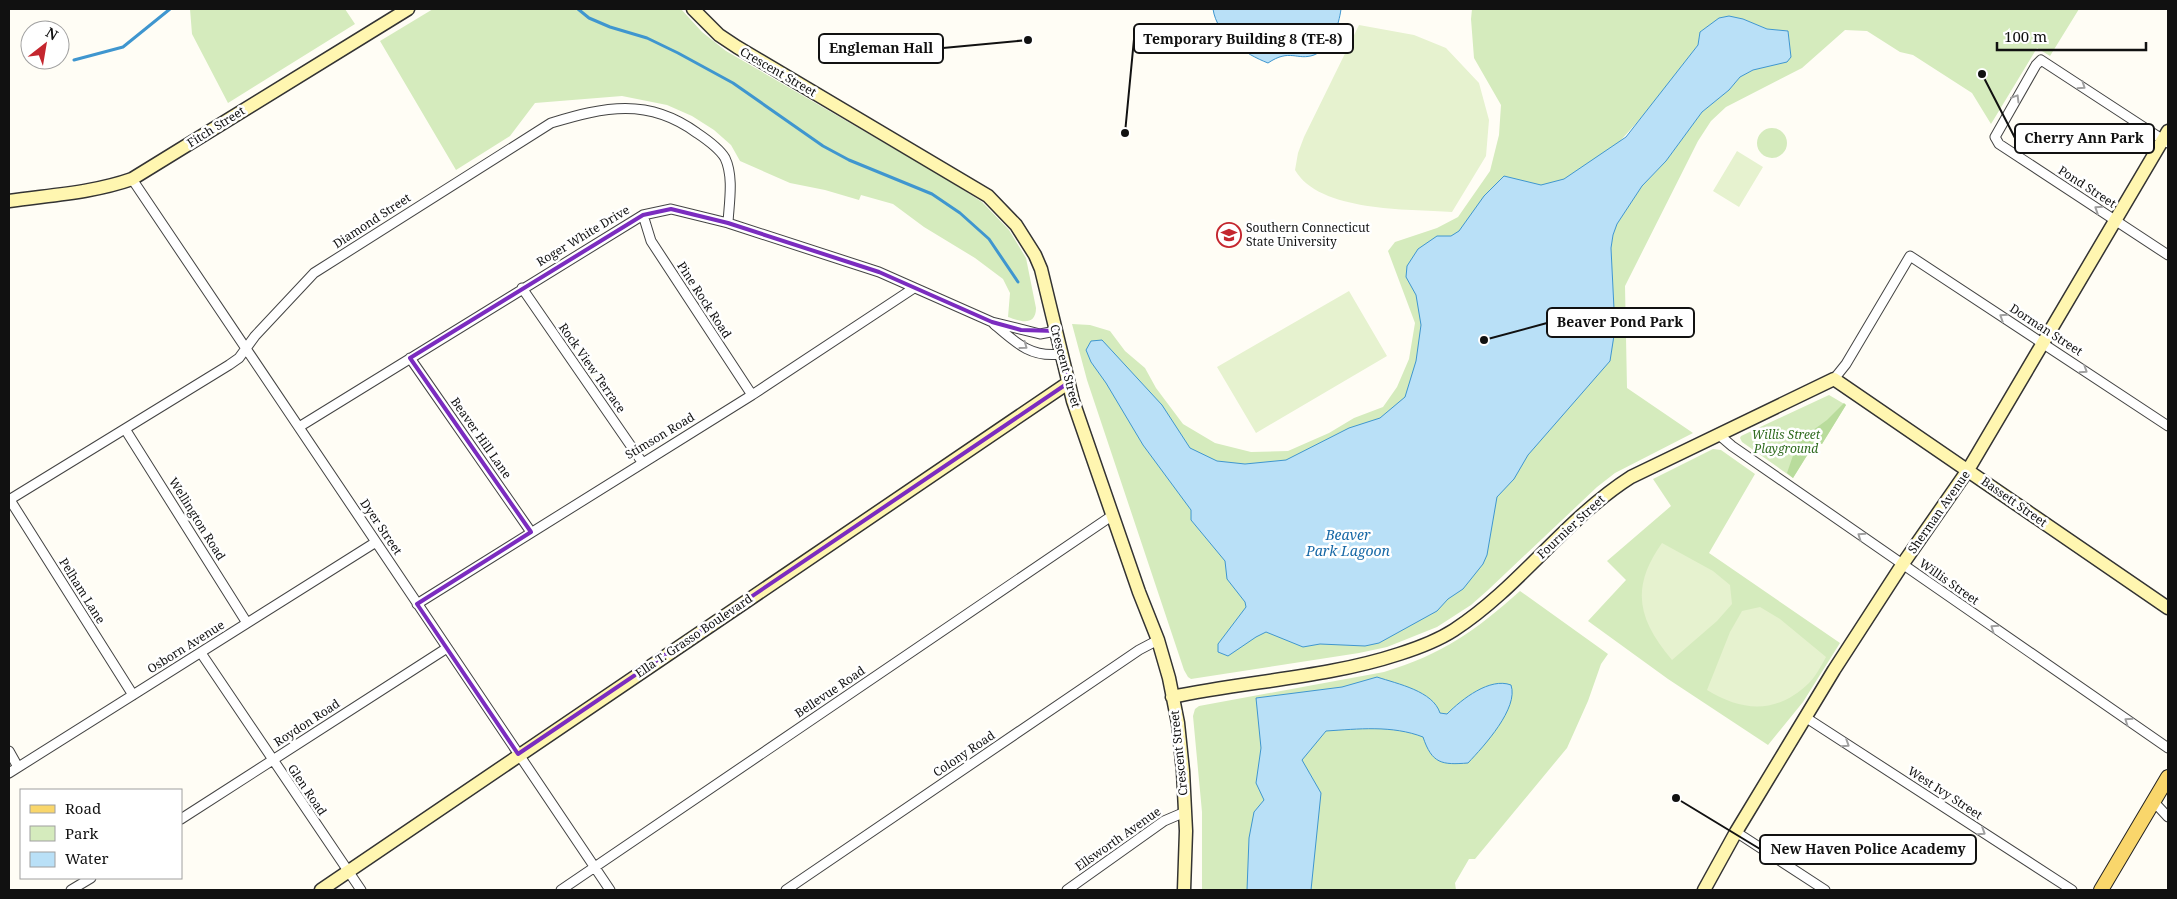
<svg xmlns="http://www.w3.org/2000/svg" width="2177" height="899" font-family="'Noto Serif',serif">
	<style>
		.green { fill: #d5ebbd; fill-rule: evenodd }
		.forest { fill: #b9dc9c }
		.pitch { fill: #e6f2cf }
		.water { fill: #b9e0f7; stroke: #3f96cf }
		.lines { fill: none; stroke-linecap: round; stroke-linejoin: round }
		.stream { stroke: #3f96cf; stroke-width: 3 }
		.street-casing { stroke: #444; stroke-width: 11 }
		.secondary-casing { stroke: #333; stroke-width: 15 }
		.primary-casing { stroke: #222; stroke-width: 16 }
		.street { stroke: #fff; stroke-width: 9 }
		.secondary { stroke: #fff6b0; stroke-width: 12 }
		.primary { stroke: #f9d66b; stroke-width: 14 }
		.oneway { stroke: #a0a0a0 }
		.marked { fill: none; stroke: #7b2cbf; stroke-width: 4; stroke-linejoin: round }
		.labels { text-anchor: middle; stroke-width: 5; stroke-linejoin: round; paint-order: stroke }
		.street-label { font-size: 12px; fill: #111; stroke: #fff }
		.poi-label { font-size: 12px; fill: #111; stroke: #fff; text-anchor: start }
		.park-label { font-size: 12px; font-style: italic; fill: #2f6b1f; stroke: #fff }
		.water-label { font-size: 14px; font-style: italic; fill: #1768a6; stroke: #fff }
		.leader { fill: none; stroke: #111; stroke-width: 2 }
		.callout-dot { fill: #111; stroke: #fff; stroke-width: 2 }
		.callout { fill: #fff; stroke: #111; stroke-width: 2 }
		.callout-label { font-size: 14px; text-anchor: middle; font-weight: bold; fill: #111 }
	</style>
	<rect width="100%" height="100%" fill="#fffdf5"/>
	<path class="green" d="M190 9H345L355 24 228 103 192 34Z
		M433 9H681L702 32 726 51 943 177 982 202 1009 230 1026 258 1036 308C1036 327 1019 321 1008 317L1010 293 1003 279 975 258 924 227 893 204 861 195 859 200 825 190 790 183 740 161 731 145 714 130 692 116 667 105 622 96 535 103 510 136 456 170 380 41Z
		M1472 9H2079L2050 56 2037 48 1991 124 1972 93 1913 55 1900 52 1867 31 1845 30 1802 68 1726 107 1711 121 1698 141 1625 286 1627 388 1693 433 1615 473 1597 487 1488 590 1471 605 1437 627 1387 647 1359 653 1191 679 1188 677 1184 670 1087 380 1072 324 1090 325 1110 331 1125 351 1145 368 1156 388 1183 424 1215 443 1251 452 1288 451 1329 433 1354 418 1383 407 1397 387 1409 359 1415 323 1388 251 1395 242 1437 228 1458 217 1490 171 1499 135 1501 105 1474 58 1471 19ZM1743 19 1767 29 1788 31 1791 56 1779 63 1753 70 1740 77 1729 90 1702 112 1666 161 1642 186 1617 224 1613 235 1611 248 1615 329 1504 305 1622 139 1647 111 1698 45 1700 32 1710 25Z
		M1757 143a15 15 0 1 1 30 0a15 15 0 1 1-30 0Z
		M1829 395 1846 405 1822 444 1816 441 1793 478 1742 442 1740 438 1741 436Z
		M1713 449 1721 450 1755 474 1709 553 1840 643 1803 702 1768 745 1668 679 1588 621 1626 580 1607 561 1671 506 1653 479Z
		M1520 591 1608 654 1601 664 1588 701 1567 748 1475 859H1469L1455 883 1456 890H1202V812L1193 716 1195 709 1199 706 1384 672C1443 654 1475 631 1520 591Z"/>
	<path class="forest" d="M1844 403 1846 405 1822 444 1816 441 1793 478 1787 473 1798 441 1827 420Z"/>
	<path class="pitch" d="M1359 25 1414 35 1446 48 1479 83 1489 120 1486 156 1452 212C1408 209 1319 212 1295 170L1298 153 1304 137Z
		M1737 151 1763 167 1739 207 1713 191Z
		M1349 291 1387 356 1256 433 1217 367Z
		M1662 543 1713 571 1730 585 1732 604 1717 621 1672 660C1638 620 1630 588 1662 543Z
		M1760 607 1780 619 1826 657C1821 666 1816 676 1809 683 1777 714 1743 712 1707 690L1730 632 1742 611Z"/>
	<path class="water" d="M1213 9H1341C1339 25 1331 48 1314 55 1297 61 1290 48 1268 63 1245 54 1217 36 1213 9Z
		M1729 16 1743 19 1767 29 1788 31 1791 57 1787 62 1753 70 1740 77 1729 90 1702 112 1666 161 1642 186 1617 224 1613 235 1611 248 1615 329 1610 361 1528 455 1514 479 1497 497 1487 555 1483 564 1463 589 1448 599 1437 611 1379 643 1365 646 1320 644 1303 647 1266 632 1256 637 1228 656 1218 652V644L1246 607 1245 602 1227 579 1225 561 1191 520V510L1143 445 1106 383 1091 362 1086 350 1091 341 1102 340 1162 405 1190 448 1217 461 1245 464 1286 460 1349 428 1380 418 1405 397 1416 361 1421 325 1416 295 1406 277 1407 266 1418 249 1437 236H1451L1459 231 1484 196 1504 176 1541 185 1564 179 1626 137 1698 45 1700 32 1719 18Z
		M1377 677C1398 684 1433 691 1440 713L1447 714C1462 699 1490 677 1511 685 1519 708 1484 746 1468 763 1442 765 1432 764 1423 737 1392 725 1358 729 1326 731L1302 760 1321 793 1311 890H1247L1249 838 1254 812 1264 800 1256 783 1261 748 1256 698 1342 687Z"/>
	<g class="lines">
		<path class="stream" d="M578 9 589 18 610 27 647 38 678 53 733 83 823 146 849 160 932 194 960 213 989 239 1018 282
			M74 60 123 47 170 9"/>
		<defs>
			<path id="street" d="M2168 143 2041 60 2036 65 1995 137 1999 144 2168 255
				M132 179 610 890
				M643 215 651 241 752 395
				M522 288 642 462
				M994 324C1016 343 1031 358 1061 354
				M410 358 531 532
				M1834 379 1846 364 1910 256 2168 426
				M299 427 643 215 671 209 728 223 879 272 992 322 1040 334 1056 331
				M125 429 247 623
				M1718 434 1732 446 2168 748
				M9 500 229 365 239 358 255 336 314 273 551 123C604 107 648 97 697 133 706 139 719 148 725 158 734 177 729 203 728 223
				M10 500 133 695
				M417 604 752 395 914 288
				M201 653 361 890
				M1805 717 2072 890
				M9 751 18 767
				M9 773 376 542
				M2154 802 2168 817
				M181 819 447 648
				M1736 832 1825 890
				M71 890 91 878
				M561 890 1113 515
				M786 890 1139 650 1158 640
				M1067 890 1164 821 1185 812"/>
			<path id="secondary" d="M693 9 719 35 737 47 988 196 1016 225 1035 255 1041 269 1073 401 1139 592 1158 640 1169 678 1178 723 1183 771 1186 831 1184 890
				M9 201C50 195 92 193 132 179L408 9
				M1172 697C1247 681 1326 678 1399 654 1418 648 1437 641 1454 630 1520 587 1565 519 1631 477L1834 379 2168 608
				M321 890 1068 383
				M1704 890 1736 832 1834 670 1902 565 1968 470 2168 131"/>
			<path id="primary" d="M2101 890 2168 777"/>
		</defs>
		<use href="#street" class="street-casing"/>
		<use href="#secondary" class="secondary-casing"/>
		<use href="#primary" class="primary-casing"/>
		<use href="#street" class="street"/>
		<use href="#secondary" class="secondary"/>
		<use href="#primary" class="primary"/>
	</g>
	<defs><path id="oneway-chevron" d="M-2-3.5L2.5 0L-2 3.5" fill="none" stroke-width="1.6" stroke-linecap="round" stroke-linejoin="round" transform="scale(1.25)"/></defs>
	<g class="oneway">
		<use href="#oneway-chevron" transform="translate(2082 86) rotate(34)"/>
		<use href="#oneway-chevron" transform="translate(2016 98) rotate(-59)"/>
		<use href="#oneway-chevron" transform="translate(2098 209) rotate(-147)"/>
		<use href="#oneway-chevron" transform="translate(2003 317) rotate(-147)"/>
		<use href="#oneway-chevron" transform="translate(1024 346) rotate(36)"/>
		<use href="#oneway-chevron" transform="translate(2084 370) rotate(33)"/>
		<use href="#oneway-chevron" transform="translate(1861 536) rotate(-145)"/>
		<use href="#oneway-chevron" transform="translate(1994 628) rotate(-145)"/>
		<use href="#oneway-chevron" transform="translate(2128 721) rotate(-145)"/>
		<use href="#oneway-chevron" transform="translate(1846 744) rotate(33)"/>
		<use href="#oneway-chevron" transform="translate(1982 832) rotate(33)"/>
	</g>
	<path class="marked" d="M671 209 728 223 879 272 992 322 1021 330 1056 331 1068 383 518 754 417 604 531 532 410 358 643 215Z"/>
	<defs>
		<symbol id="university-ring" viewBox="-11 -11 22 22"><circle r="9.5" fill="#fff" stroke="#c4262e" stroke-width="1.5"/><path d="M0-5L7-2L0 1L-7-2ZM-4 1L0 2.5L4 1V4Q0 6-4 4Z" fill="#c4262e"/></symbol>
	</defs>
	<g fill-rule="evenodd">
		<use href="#university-ring" x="1215" y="221" width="28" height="28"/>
	</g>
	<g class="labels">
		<g class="street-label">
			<text transform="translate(778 72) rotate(30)" y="4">Crescent Street</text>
			<text transform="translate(216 127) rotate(-32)" y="4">Fitch Street</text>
			<text transform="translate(2087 187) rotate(33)" y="4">Pond Street</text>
			<text transform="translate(372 221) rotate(-33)" y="4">Diamond Street</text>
			<text transform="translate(583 236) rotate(-31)" y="4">Roger White Drive</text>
			<text transform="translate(704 300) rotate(57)" y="4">Pine Rock Road</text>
			<text transform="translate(2046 330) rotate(33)" y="4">Dorman Street</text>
			<text transform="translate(1065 366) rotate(75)" y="4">Crescent Street</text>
			<text transform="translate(592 368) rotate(55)" y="4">Rock View Terrace</text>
			<text transform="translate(660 436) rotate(-31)" y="4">Stimson Road</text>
			<text transform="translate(481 438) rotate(55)" y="4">Beaver Hill Lane</text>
			<text transform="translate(2014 502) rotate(35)" y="4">Bassett Street</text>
			<text transform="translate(1939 512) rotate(-55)" y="4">Sherman Avenue</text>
			<text transform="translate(197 519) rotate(58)" y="4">Wellington Road</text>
			<text transform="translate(381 527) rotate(56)" y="4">Dyer Street</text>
			<text transform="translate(1571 527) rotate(-43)" y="4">Fournier Street</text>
			<text transform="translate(1949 582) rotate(35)" y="4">Willis Street</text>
			<text transform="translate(82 591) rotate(58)" y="4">Pelham Lane</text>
			<text transform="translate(694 636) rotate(-34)" y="4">Ella T. Grasso Boulevard</text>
			<text transform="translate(186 647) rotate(-32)" y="4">Osborn Avenue</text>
			<text transform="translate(830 692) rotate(-34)" y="4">Bellevue Road</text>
			<text transform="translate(307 723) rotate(-33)" y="4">Roydon Road</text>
			<text transform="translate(1179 753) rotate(-96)" y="4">Crescent Street</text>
			<text transform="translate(964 754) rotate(-34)" y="4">Colony Road</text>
			<text transform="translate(307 790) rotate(56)" y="4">Glen Road</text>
			<text transform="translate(1945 793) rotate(33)" y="4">West Ivy Street</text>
			<text transform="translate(1118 839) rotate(-35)" y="4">Ellsworth Avenue</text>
		</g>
		<g class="poi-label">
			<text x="1246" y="232">Southern Connecticut<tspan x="1246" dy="14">State University</tspan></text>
		</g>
		<g class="park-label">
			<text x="1786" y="439">Willis Street<tspan x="1786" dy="14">Playground</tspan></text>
		</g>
		<g class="water-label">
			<text x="1348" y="540">Beaver<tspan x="1348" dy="16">Park Lagoon</tspan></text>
		</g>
	</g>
	<path class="leader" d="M1125 133L1134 39M1028 40L943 48M1982 74L2015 138M1484 340L1547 323M1676 798L1760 849"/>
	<g class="callout-dot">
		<circle cx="1125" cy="133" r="5"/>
		<circle cx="1028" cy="40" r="5"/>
		<circle cx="1982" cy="74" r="5"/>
		<circle cx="1484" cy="340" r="5"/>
		<circle cx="1676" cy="798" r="5"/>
	</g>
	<g class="callout">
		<rect x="1134" y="24" width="219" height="29" rx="5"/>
		<rect x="819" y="34" width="124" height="29" rx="5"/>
		<rect x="2015" y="124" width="139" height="29" rx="5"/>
		<rect x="1547" y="308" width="147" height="29" rx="5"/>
		<rect x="1760" y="835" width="216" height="29" rx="5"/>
	</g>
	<g class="callout-label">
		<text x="1243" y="44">Temporary Building 8 (TE-8)</text>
		<text x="881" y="53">Engleman Hall</text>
		<text x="2084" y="143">Cherry Ann Park</text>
		<text x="1620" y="327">Beaver Pond Park</text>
		<text x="1868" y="854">New Haven Police Academy</text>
	</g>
	<rect width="2177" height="899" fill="none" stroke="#111111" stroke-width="20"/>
	<rect x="20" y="789" width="162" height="90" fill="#ffffff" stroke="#a0a0a0"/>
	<rect x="30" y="805" width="25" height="8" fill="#f9d66b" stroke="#a0a0a0"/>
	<text x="65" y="814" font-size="15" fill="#111111">Road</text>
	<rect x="30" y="826" width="25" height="15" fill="#d5ebbd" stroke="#a0a0a0"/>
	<text x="65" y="839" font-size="15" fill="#111111">Park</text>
	<rect x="30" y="852" width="25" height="15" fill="#b9e0f7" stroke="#a0a0a0"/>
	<text x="65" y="864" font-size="15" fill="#111111">Water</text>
	<g transform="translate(45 45) rotate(31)"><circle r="24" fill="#ffffff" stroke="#a0a0a0"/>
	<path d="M0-4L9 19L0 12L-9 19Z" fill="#c4262e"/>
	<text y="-8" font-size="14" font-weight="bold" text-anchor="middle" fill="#111111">N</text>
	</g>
	<path d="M1997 42v8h149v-8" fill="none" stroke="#111111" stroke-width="2.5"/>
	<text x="2004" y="42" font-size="15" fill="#111111" stroke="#ffffff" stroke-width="4" paint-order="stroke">100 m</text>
</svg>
